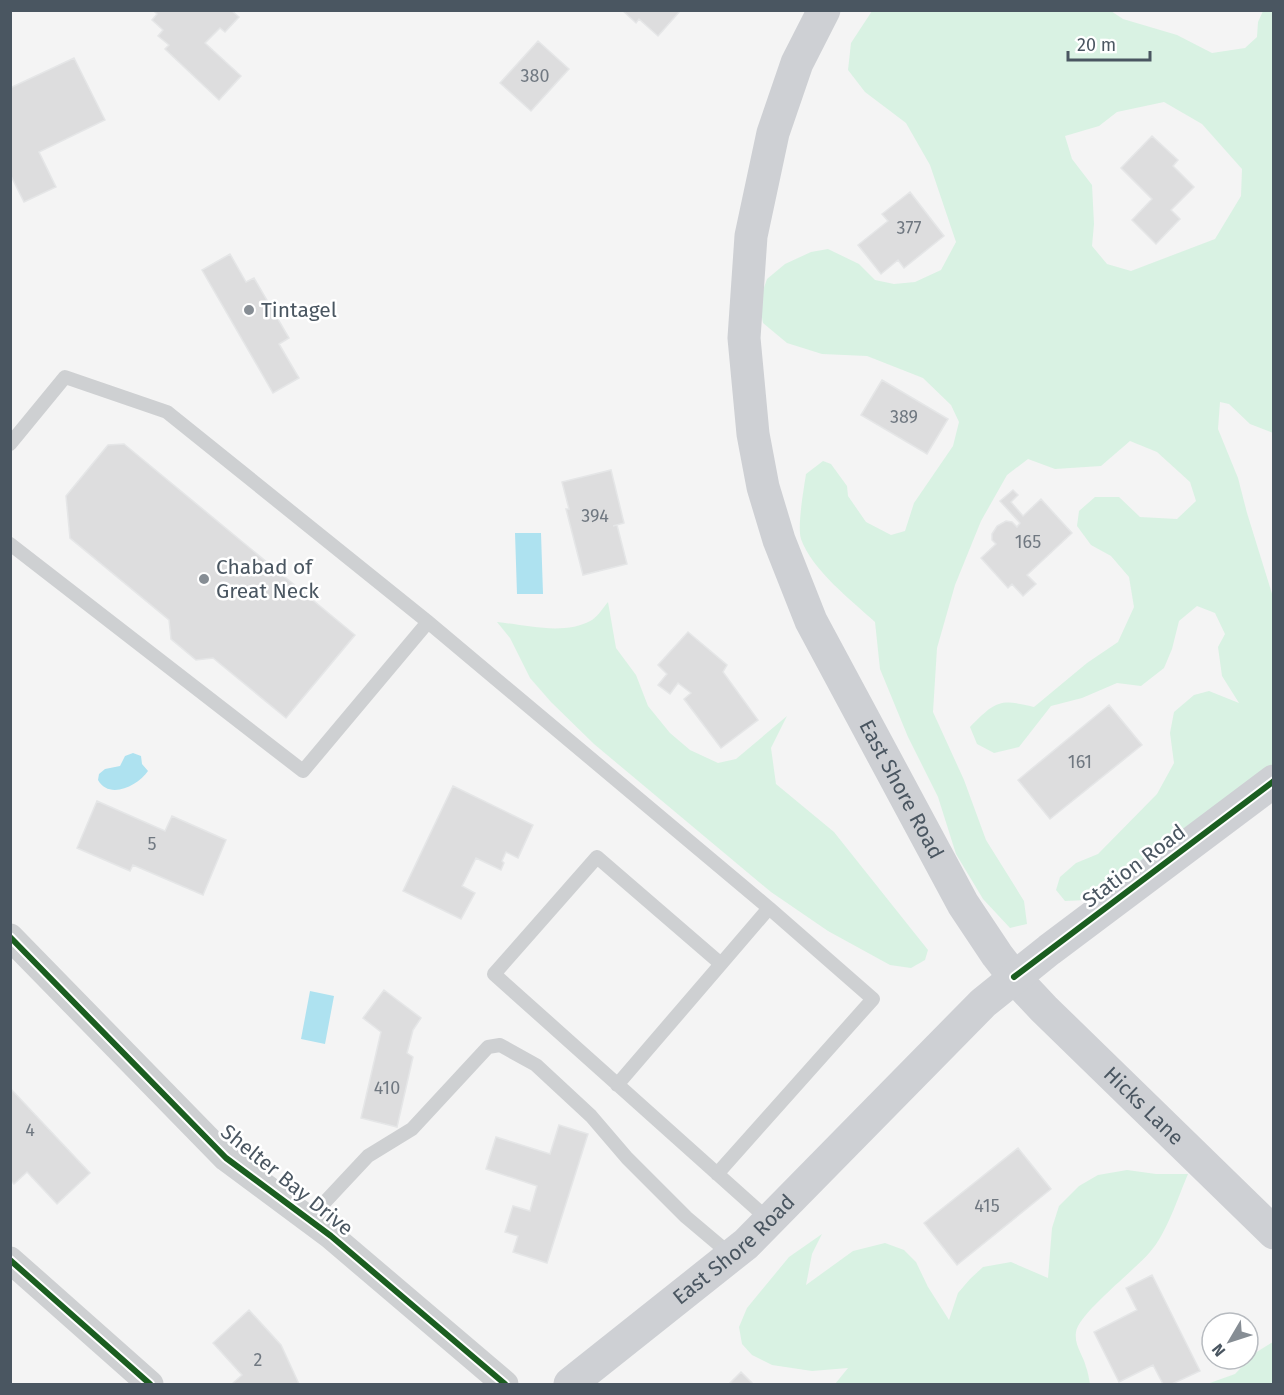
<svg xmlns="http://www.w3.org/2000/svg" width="1284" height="1395" font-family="'Fira Sans',sans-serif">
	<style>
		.green { fill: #d9f2e3; fill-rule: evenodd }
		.water { fill: #aee2f0 }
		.building { fill: #ddddde; stroke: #e5e6e7; stroke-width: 1.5 }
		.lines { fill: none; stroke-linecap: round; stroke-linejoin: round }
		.lane { stroke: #ced0d2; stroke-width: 14 }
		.street { stroke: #ced0d2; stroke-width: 27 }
		.secondary { stroke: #ced0d4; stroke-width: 33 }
		.cycleway-casing { stroke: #fff; stroke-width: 10 }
		.cycleway { stroke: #1b5e20; stroke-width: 6 }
		.poi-dot { fill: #868d94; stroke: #fff; stroke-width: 2 }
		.labels { text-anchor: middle; stroke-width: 5; stroke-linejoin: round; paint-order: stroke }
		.number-label { font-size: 18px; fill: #707881 }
		.poi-label { font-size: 21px; fill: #4a5661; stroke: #fff; text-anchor: start }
		.street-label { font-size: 21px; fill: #4a5661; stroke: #fff }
	</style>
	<rect width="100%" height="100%" fill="#f4f4f4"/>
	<path class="green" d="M872 11H1111L1123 19 1177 35 1212 53 1245 48 1257 37 1258 22 1263 11H1273V433L1250 424 1229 404 1220 402 1218 429 1238 478 1247 513 1273 597V768L1087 900 1065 901 1056 890 1060 877 1076 863 1098 854 1157 794 1174 763 1170 733 1174 712 1194 695 1209 691 1239 703 1222 676 1218 647 1225 634 1215 613 1197 606 1179 621 1172 649 1164 668 1141 686 1117 683 1082 698 1051 706 1019 747 994 753 977 744 970 727C995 702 999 698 1034 707L1087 663 1118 642 1134 607 1129 577 1111 556 1091 545 1077 526 1079 511 1095 497H1119L1140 517 1177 519 1196 501 1190 482 1157 452 1130 441 1101 466 1055 469 1028 459 1007 475 981 521 955 585 937 648 933 712 964 780 986 840 1024 901 1027 924 1010 928 983 899 956 854 938 797 908 737 880 669 875 622C851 600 812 570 801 539 797 526 804 488 806 474L823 461 831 464 847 486 848 496 866 522 891 535 905 531 914 503 953 446 959 422 951 405 923 378 867 356 822 354 787 343 763 323 759 302 767 279 785 264 811 252 828 249 859 264 875 280 894 284 915 282 941 270 956 242 930 165 906 123 865 92 848 70 851 43ZM1164 102 1202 124 1242 169 1241 196 1215 239 1131 271 1107 264 1092 246 1094 224 1092 185 1072 159 1065 136 1099 126 1117 112Z
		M608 602 616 648 636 675 648 706 670 733 690 750 718 763 736 759 787 716 771 748 776 784 834 832 928 950 925 960 911 968 890 965 828 931 771 892 594 744 551 702 530 678 510 638 497 622C527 625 564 636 592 620 598 616 603 608 608 602Z
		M1127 1170 1156 1174H1188C1178 1197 1167 1233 1150 1252 1135 1270 1079 1313 1076 1332 1074 1346 1083 1354 1086 1367 1088 1372 1089 1379 1090 1384H835L848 1368 812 1371 772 1365 752 1355 742 1344 739 1327 747 1308 789 1257 822 1234 812 1254 806 1285 853 1251 885 1243 904 1250 916 1262 928 1287 949 1320 958 1293 970 1279 983 1267 1011 1262 1048 1278 1052 1228 1059 1206 1079 1186 1098 1175Z
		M1273 1342V1384H1207L1235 1374 1255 1353Z"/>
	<path class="water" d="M515 533H541L543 594H517Z
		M133 753 141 756 142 764 148 771C138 786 109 800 98 780L99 774 105 769 120 766 125 756Z
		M310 991 334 996 325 1044 301 1039Z"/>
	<path class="building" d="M153 10H231L239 17 225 32 220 28 205 43 241 76 219 100 165 49 169 45 158 36 163 30 152 20 157 14Z
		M622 10H681L658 36 639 19 636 23Z
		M538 41 569 69 531 111 500 83Z
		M74 58 105 120 39 152 56 187 24 202 10 174V88Z
		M1152 136 1178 160 1173 166 1194 187 1171 210 1180 219 1156 244 1132 220 1152 199 1121 168Z
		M910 192 944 236 904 268 898 260 881 274 858 245 888 221 882 214Z
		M230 254 246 282 254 278 289 338 279 344 299 378 273 393 202 270Z
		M882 380 948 419 927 454 861 415Z
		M124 444 355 635 286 718 213 658 196 660 171 639 169 620 70 538 66 496 108 445Z
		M611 470 624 523 613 526 617 525 627 564 583 575 566 509H569L562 482Z
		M1013 490 1018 495 1011 502 1023 516 1041 499 1072 533 1027 575 1036 584 1023 596 1012 584 1008 588 981 558 996 544 992 540V534L997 526 1006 521 1012 522 1017 527 1020 523 1000 501Z
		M688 632 727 665 723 672 758 720 721 748 684 699 691 693 678 683 670 694 658 685 667 674 658 665Z
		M1109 705 1142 745 1050 819 1018 780Z
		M453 786 533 825 518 858 506 852 502 861 504 863 501 870 476 858 462 886 475 893 461 919 403 891Z
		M97 801 165 831 172 816 226 840 203 895 133 865 130 871 77 848Z
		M384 990 421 1018 413 1030 407 1053 413 1057 397 1127 361 1118 381 1032 363 1018Z
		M10 1088 90 1173 57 1204 27 1172 14 1184 10 1180Z
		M559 1125 588 1134 547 1263 513 1252 518 1236 505 1232 513 1206 530 1211 537 1186 486 1169 496 1137 550 1154Z
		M1018 1148 1051 1189 957 1265 924 1223Z
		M1152 1275 1200 1371 1172 1384H1163L1153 1365 1119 1382 1094 1332 1137 1310 1126 1288Z
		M249 1310 281 1345 299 1384H232L242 1375 213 1343Z
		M741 1372 753 1384H729Z"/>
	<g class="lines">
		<path class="lane" d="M10 444 65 377 167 412 428 622 769 908
			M10 544 303 771 428 622
			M617 1085 721 964
			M717 1174 873 999 769 908 721 964 597 857 494 974 770 1221
			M309 1219 368 1156 412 1129 488 1047 500 1045 536 1065 591 1116 627 1158 686 1217 731 1255"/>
		<path class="street" d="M10 937 226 1158 331 1236 505 1384
			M10 1260 150 1384"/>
		<g class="secondary">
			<path id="s1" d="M824 10 797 63 773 133 751 236 744 338 753 434 763 487 779 540 811 621 963 904 997 955 1014 977 1044 1009 1274 1233"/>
			<path id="s2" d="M570 1384 746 1244 983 1003 1049 950 1274 781"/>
		</g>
		<defs>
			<path id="cycleway" d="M10 937 226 1158 331 1236 505 1384
				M1014 977 1274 781
				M10 1260 150 1384"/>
		</defs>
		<use href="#cycleway" class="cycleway-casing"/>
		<use href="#cycleway" class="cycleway"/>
	</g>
	<g class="poi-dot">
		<circle cx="249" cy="310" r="6"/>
		<circle cx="204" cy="579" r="6"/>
	</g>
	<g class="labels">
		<g class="number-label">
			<text x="535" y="82">380</text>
			<text x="909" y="234">377</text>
			<text x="904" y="423">389</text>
			<text x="595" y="522">394</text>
			<text x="1028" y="548">165</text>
			<text x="1080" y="768">161</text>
			<text x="152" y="850">5</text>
			<text x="387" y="1094">410</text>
			<text x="30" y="1136">4</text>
			<text x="987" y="1212">415</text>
			<text x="258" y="1366">2</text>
		</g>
		<g class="poi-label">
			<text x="261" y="317">Tintagel</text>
			<text x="216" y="574">Chabad of<tspan x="216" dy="24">Great Neck</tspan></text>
		</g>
		<g class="street-label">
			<text dy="7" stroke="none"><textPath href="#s1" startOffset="825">East Shore Road</textPath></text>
			<text transform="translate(1134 866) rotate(-37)" y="7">Station Road</text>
			<text dy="7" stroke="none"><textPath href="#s1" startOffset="1227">Hicks Lane</textPath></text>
			<text transform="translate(287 1180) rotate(39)" y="7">Shelter Bay Drive</text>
			<text dy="7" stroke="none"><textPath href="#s2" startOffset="212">East Shore Road</textPath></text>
		</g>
	</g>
	<rect width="1284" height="1395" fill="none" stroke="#4a5661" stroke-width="24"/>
	<g transform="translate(1230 1341) rotate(231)"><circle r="28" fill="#ffffff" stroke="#b7bbc0" stroke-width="1.5"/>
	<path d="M0-4.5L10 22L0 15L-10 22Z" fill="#868d94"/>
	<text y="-9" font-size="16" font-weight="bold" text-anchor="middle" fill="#4a5661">N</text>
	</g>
	<path d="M1068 51v9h82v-9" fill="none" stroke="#4a5661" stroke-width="3"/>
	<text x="1077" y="51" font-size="18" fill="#4a5661" stroke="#ffffff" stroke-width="4.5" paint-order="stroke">20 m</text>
</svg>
